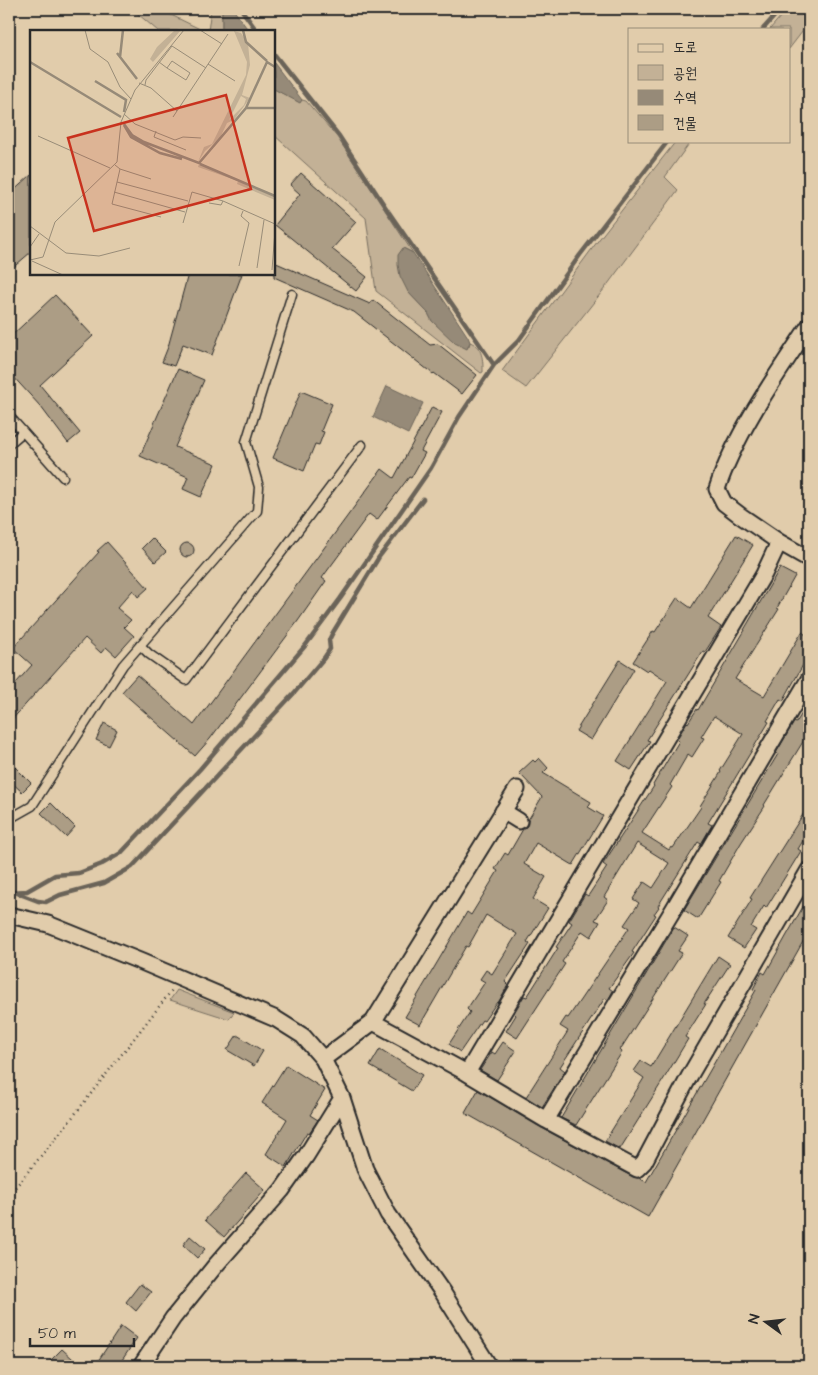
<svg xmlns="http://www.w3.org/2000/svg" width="818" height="1375" font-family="'Architects Daughter','Poor Story',sans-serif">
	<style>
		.green { fill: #c3b196; stroke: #776e60 }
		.water { fill: #968a78; stroke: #6b6459 }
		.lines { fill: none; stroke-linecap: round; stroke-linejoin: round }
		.stream { stroke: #6b6459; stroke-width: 4.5 }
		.building { fill: #ac9d85; stroke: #2b2b2b; fill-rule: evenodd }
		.lane-casing { stroke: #2b2b2b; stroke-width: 11 }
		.street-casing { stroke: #2b2b2b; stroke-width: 19 }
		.path { stroke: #2b2b2b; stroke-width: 2.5; stroke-dasharray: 1 4; stroke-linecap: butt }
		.lane { stroke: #e1ccab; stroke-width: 8 }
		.street { stroke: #e1ccab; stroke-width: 15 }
		.inset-river { fill: none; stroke: #968a78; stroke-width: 2.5 }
		.inset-road { fill: none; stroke: #988c78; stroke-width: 1 }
		.view { fill: #c8321e; fill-opacity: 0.15; stroke: #c8321e; stroke-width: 2.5 }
		.inset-edge { fill: none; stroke: #2b2b2b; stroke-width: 2.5 }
	</style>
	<rect width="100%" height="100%" fill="#e1ccab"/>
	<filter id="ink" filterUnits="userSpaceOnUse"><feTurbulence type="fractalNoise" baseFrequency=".02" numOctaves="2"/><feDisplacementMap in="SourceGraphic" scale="10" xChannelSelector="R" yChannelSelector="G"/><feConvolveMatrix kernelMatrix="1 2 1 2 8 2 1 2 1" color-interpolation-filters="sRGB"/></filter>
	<g filter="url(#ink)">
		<path class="green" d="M132 9H162L167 13 204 31H158Z
			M211 9H222V31H208Z
			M787 9H809V23L789 49V29H770Z
			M274 89 299 102 302 100 306 101 337 137 413 253 403 248 408 292 428 313 432 321 469 347 470 342C483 347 483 360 483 372L481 373 376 291 366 218 274 135Z
			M676 141H691L665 177 678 190 605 288 526 388 502 371 600 238Z
			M177 990 234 1012 229 1019 170 1000Z"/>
		<path class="water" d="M222 9H233L249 31H222Z
			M274 63 302 100 300 103 274 89Z
			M403 248 413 253 468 337 470 342 467 349 455 343 432 321 428 313 408 292 400 276 398 265V255Z
			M387 386 423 403 408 434 373 417Z"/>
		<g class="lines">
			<path class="stream" d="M241 9 257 31
				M763 29 781 9
				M494 365 519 340 580 255 668 141
				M9 892 27 891 55 875 79 873 102 864 121 853 200 769 305 646 340 599 431 468 459 417 494 365 388 211 339 136 274 54
				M17 893 38 901 46 902 60 895 104 883 132 867 295 692 324 658 330 649 329 640 332 634 379 557 423 499"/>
		</g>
		<path class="building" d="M301 173 356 222 332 249 367 277 356 291 275 225 300 194 290 185Z
			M31 175V252L9 271V195Z
			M274 262 370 304 373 300 430 345 438 344 477 375 462 394 434 373 433 374 354 312 274 277Z
			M188 274H242L212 355 183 344 174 366 162 362 168 347Z
			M55 295 93 336 40 385 80 433 68 443 41 407 9 372V338Z
			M178 369 204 380 175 447 216 464 201 497 183 489 188 477 140 456Z
			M301 391 332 404 321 431 324 432 319 445 315 444 304 471 273 458Z
			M432 407 442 412 421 451 425 453 411 478 409 477 377 520 369 514 322 578 326 581 298 621 210 739 195 756 122 692 137 675 194 725 382 469 394 478Z
			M736 535 753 545 708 618 721 627 705 652 703 651 647 740 650 741 631 770 617 761 667 681 649 669 647 671 633 662 653 631 655 632 677 598 691 608Z
			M152 538 166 552 155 562 142 548Z
			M107 542 148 588 138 597 133 590 117 608 131 620 124 627 134 636 116 656 106 647 101 653 85 638 9 723V691L32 665 13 648 99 552 97 551Z
			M180 550a7 7 0 1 1 14 0a7 7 0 1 1-14 0Z
			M780 568 795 576 777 608 779 609 735 679 764 696 802 632 809 637V654L783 701 780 699 767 721 769 722 708 823 712 825 701 844 698 842 658 906 659 907 654 914 656 915 632 952 634 953 609 988 613 991 608 1000 605 998 560 1067 565 1071 542 1107 526 1097 568 1031 560 1026 566 1017 568 1018 629 928 624 925 639 903 633 899 644 882 653 888 669 863 637 843 604 897 608 900 595 920 600 922 591 937 582 931 562 962 565 964 517 1038 506 1031 516 1015 514 1013 524 996 527 997 558 948 556 947 572 923 569 921 585 894 588 896 607 867 603 864 654 786 653 785 679 741 677 739 687 722 688 723 697 709 698 710 745 630H744ZM714 716 743 734 720 771 721 772 700 806 701 807 673 848 671 847 669 850 642 833 672 787 670 785 688 754 692 757 704 738 701 737Z
			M620 660 634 669 591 740 576 731Z
			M809 702V732L764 805 765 806 741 843 719 881 721 882 698 919 684 910 778 754 776 753 794 722 796 723Z
			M104 723 117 730 109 746 96 740Z
			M539 758 548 768 543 773 591 802 588 807 603 816 573 865 536 843 524 864 546 877 533 899 548 908 527 942 530 944 505 982 508 985 498 1003 497 1002 484 1021 482 1020 460 1052 449 1044 470 1012 467 1009 485 982 480 979 486 970 492 974 517 934 486 915 468 947 466 946 420 1025 405 1017 467 912 471 915 498 871 495 869 505 853 508 855 523 829 527 826 528 820 542 797 519 773 533 760 535 762Z
			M9 761 31 783 22 792 9 780Z
			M51 803 75 827 66 837 41 813Z
			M809 805V831L798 849 801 851 766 908 764 906 751 927 756 930 744 948 728 938 752 899 750 898Z
			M809 896V931L648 1217 465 1113 478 1090 542 1128 633 1177 639 1178 646 1182 756 990 753 989 762 972 765 974Z
			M674 927 688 936 678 951 682 953 620 1050 622 1052 576 1125 561 1118Z
			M718 956 730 964 704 1004H706L685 1037 688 1039 665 1077 620 1149 605 1141 644 1078 634 1071 641 1061 651 1067Z
			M237 1035 263 1051 254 1066 227 1050Z
			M503 1042 516 1051 497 1080 480 1070 492 1052 495 1054Z
			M380 1049 422 1075 412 1091 370 1066Z
			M286 1065 325 1090 310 1115 318 1120 309 1133 307 1132 286 1167 266 1154 287 1119 262 1103Z
			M246 1173 265 1190 224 1237 205 1220Z
			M190 1236 205 1249 197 1258 183 1245Z
			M140 1284 151 1292 136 1311 126 1302Z
			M121 1326 137 1338 118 1366H106L98 1361Z
			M62 1349 73 1359 66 1366H45Z"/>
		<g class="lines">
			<defs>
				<path id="lane" d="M9 416 63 477
					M9 444 23 432
					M140 645 149 654 186 680 362 445
					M9 819 32 806 123 665 257 511 259 487 246 442 292 294"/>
				<path id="street" d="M809 326C776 376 736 432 717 489L724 503 741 516 779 542 809 559
					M503 811 519 821
					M9 915 48 924 142 962 276 1019 303 1036 323 1059 342 1098 365 1169 388 1214 443 1293 489 1366
					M373 1022 517 789
					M323 1059 373 1022 467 1073 546 1120 637 1169 644 1162 689 1077 809 870
					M467 1073 764 574 779 542
					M546 1120 673 910 809 679
					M141 1366 173 1318 215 1266 282 1190 306 1156 342 1098"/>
			</defs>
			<use href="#lane" class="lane-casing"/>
			<use href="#street" class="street-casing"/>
			<path class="path" d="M9 1195 68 1123 172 990"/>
			<use href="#lane" class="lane"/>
			<use href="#street" class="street"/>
		</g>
	</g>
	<g transform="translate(30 30)">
		<rect width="245" height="245" fill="#e1ccab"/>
		<path d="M145 0H151L123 32 120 29 127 17ZM204 1 211 3 218 13 220 35 212 65 220 68 204 90 197 93 190 108 175 121 168 132 174 117 182 114 216 45 217 32ZM211 66 216 69 214 75 199 90ZM169 134 245 167V170L207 154 208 151 168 137Z" fill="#c3b196" fill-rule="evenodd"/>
		<path class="inset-river" d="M213 0 216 12 237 31M87 23 107 49M90 27 93 0M0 32 91 87M65 51 96 70 94 82M216 78H245M94 94 102 105 114 112 169 133 216 78 237 32 245 37M94 95 101 107 130 123 152 129M170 134 245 166"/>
		<path class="inset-road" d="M55 0 60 19 78 32 90 57 101 69M170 0 192 14M129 32 137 38 156 50 160 43 142 31 137 38M178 34 205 51M109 53 121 58 147 81M115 55 116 50 142 16 176 38M94 84 105 94 145 110 153 107 171 108M143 87 198 4M126 101 124 107 156 120M8 106 80 138M85 135 90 139 82 174 131 187M90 139 121 149M87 152 158 171M84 162 155 182M179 173 191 175 193 171M153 193 162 162 193 171 245 194M0 196 36 223 69 226 100 218M0 217 9 204M0 230 13 227 25 192 87 132 91 92 105 60 154 0M2 231 33 245M209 236 219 193 211 186 213 181M227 238 234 190M242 240 245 201"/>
		<path class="view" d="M196 65 221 159 64 201 38 108Z"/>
		<rect width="245" height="245" class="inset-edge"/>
	</g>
	<rect width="818" height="1375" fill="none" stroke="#e1ccab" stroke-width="30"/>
	<rect x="15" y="15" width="788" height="1345" fill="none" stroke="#2b2b2b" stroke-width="2" filter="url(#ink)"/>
	<rect x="628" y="28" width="162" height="115" fill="#e1ccab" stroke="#988c78"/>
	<rect x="638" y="44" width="25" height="8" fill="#e1ccab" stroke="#988c78"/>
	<text x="673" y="52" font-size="15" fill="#2b2b2b">도로</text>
	<rect x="638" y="65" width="25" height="15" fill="#c3b196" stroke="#988c78"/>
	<text x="673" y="78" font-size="15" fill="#2b2b2b">공원</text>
	<rect x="638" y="90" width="25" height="15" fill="#968a78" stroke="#988c78"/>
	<text x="673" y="102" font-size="15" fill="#2b2b2b">수역</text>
	<rect x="638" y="115" width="25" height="15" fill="#ac9d85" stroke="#988c78"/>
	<text x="673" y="128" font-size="15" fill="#2b2b2b">건물</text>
	<g transform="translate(766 1322) rotate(285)" stroke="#e1ccab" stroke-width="4" paint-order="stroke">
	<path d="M0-4L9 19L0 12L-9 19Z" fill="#2b2b2b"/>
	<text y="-8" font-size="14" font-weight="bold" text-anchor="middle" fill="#2b2b2b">N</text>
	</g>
	<path d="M30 1338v8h104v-8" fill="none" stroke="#2b2b2b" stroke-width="2.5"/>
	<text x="38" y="1338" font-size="15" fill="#2b2b2b" stroke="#e1ccab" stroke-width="4" paint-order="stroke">50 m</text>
</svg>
